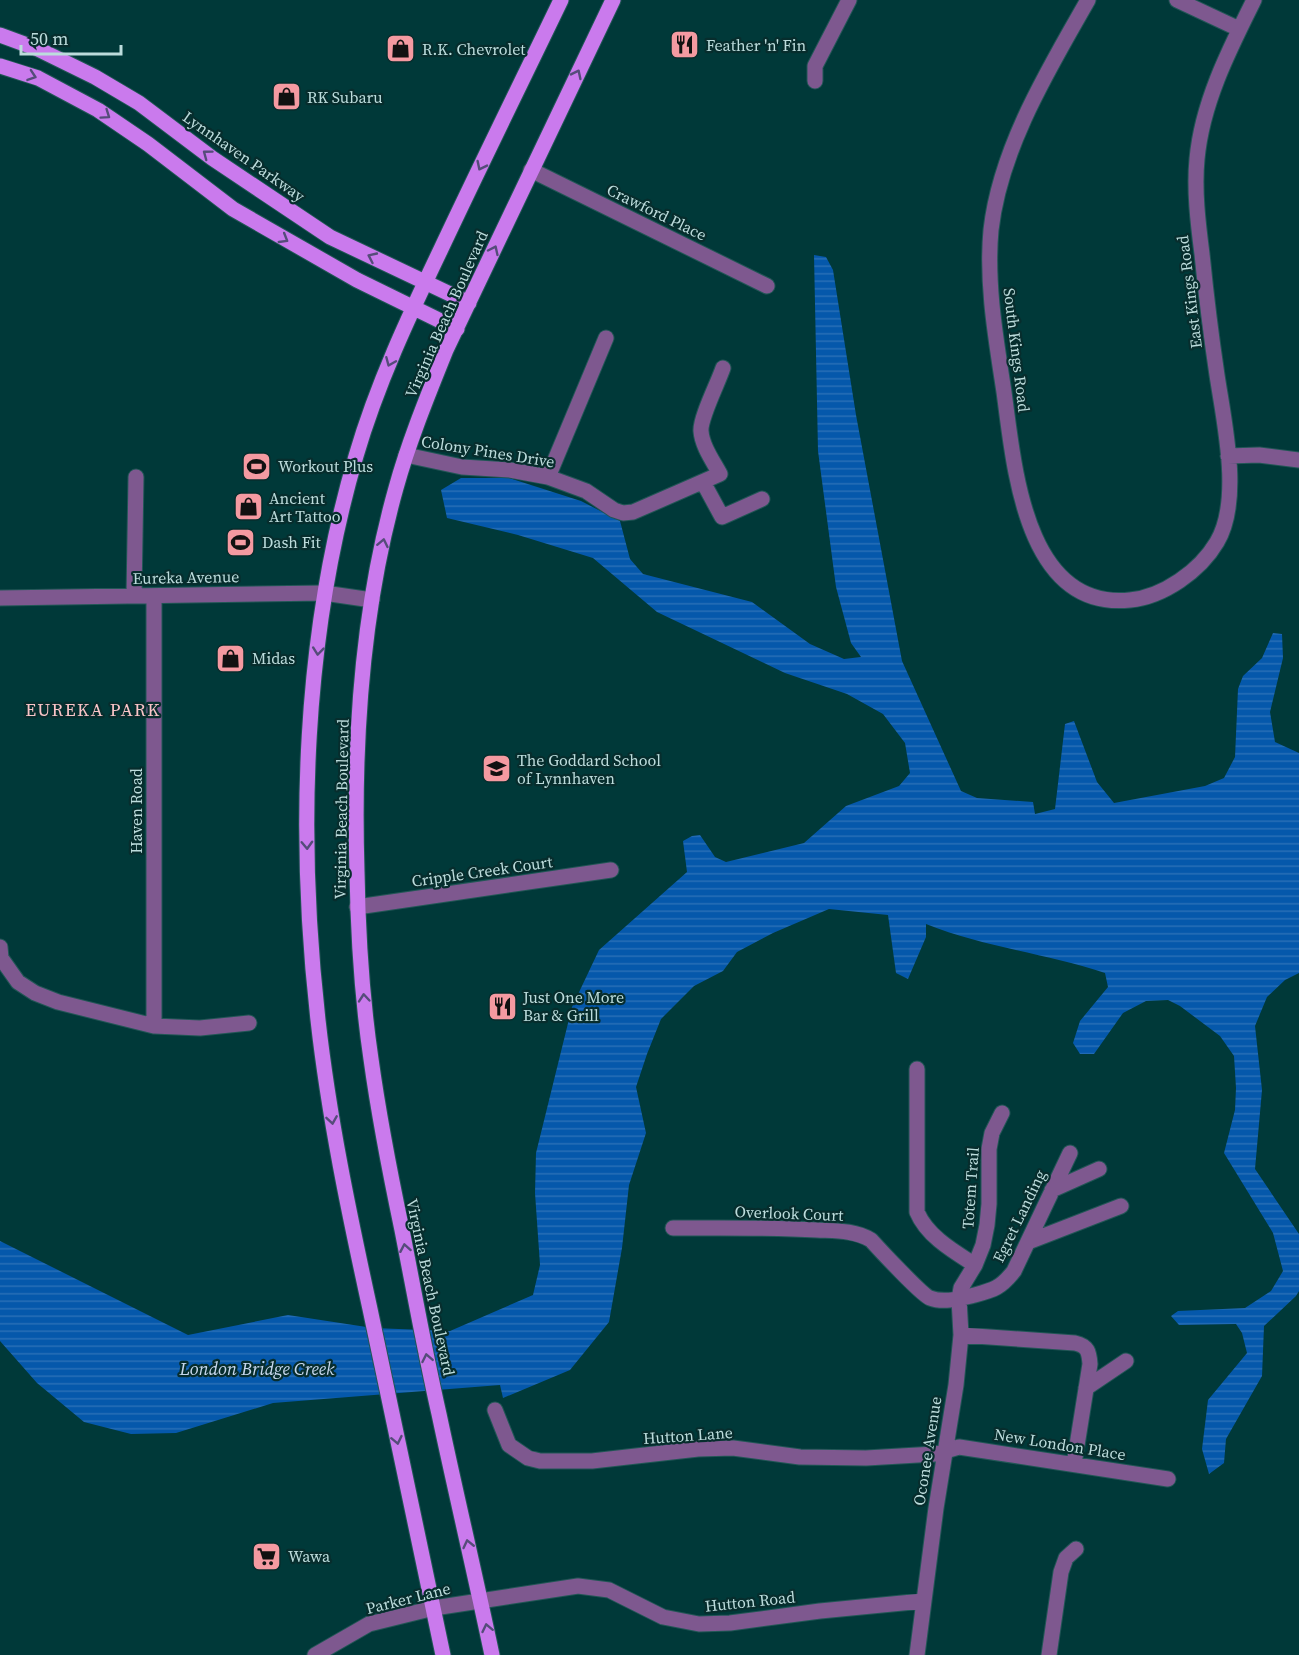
<svg xmlns="http://www.w3.org/2000/svg" width="1299" height="1655" font-family="'Source Serif 4',serif">
	<style>
		.water { fill: url(#water-rules) }
		.lines { fill: none; stroke-linecap: round; stroke-linejoin: round }
		.minor-casing { stroke: #225656; stroke-width: 17 }
		.major-casing { stroke: #225656; stroke-width: 17 }
		.minor { stroke: #7e588f; stroke-width: 15 }
		.major { stroke: #ca7aed; stroke-width: 15 }
		.oneway { stroke: #554c7a }
		.labels { text-anchor: middle; stroke-width: 4.5; stroke-linejoin: round; paint-order: stroke }
		.poi-label { font-size: 16px; fill: #bcdcdc; stroke: #072d2d; text-anchor: start }
		.street-label { font-size: 16px; fill: #bcdcdc; stroke: #072d2d }
		.neighbourhood-label { font-size: 18px; letter-spacing: 1.5px; fill: #fac5c8; stroke: #072d2d }
		.water-label { font-size: 18px; font-style: italic; fill: #c7d8ee; stroke: #072d2d }
	</style>
	<defs>
		<pattern id="water-rules" width="6" height="5" patternUnits="userSpaceOnUse" patternTransform="scale(1.5)"><rect width="6" height="5" fill="#0558ab"/><path d="M0 2.5h6" fill="none" stroke="#286fb6"/></pattern>
	</defs>
	<rect width="100%" height="100%" fill="#003939"/>
	<path class="water" d="M814 255 826 257 833 270 856 415 902 661 961 791 977 798 1033 802 1035 814 1055 809 1065 724 1074 721 1097 782 1114 803 1205 786 1224 778 1235 757 1238 689 1243 676 1262 658 1273 633 1282 634 1283 658 1270 712 1275 742 1299 753V973L1285 980 1267 997 1255 1026 1262 1090 1255 1169 1299 1234V1291L1296 1296 1264 1326 1262 1376 1226 1439 1224 1463 1209 1474 1202 1449 1208 1400 1247 1353 1242 1333 1236 1324 1179 1325 1171 1316 1178 1311 1245 1308 1271 1291 1283 1271 1273 1233 1224 1153 1235 1110 1236 1088 1234 1056 1220 1036 1180 1006 1168 1000 1146 1001 1123 1013 1094 1054H1080L1073 1043 1080 1021 1108 987 1105 973C1047 954 984 947 926 924V937L908 979 896 973 888 915 829 909 773 933 737 952 723 971 694 986 661 1019 647 1054 636 1087 646 1133 629 1185 622 1248 609 1322 570 1370 503 1398 500 1385 273 1403 176 1433 131 1434 84 1422 37 1383 0 1341V1241L188 1335 288 1315 373 1328 450 1331 533 1295 540 1265 535 1193 536 1153 572 1007 599 950 687 872 683 841 692 836 700 835 715 857 726 862 804 843 846 806 899 786 910 773 905 743 883 714 847 694 785 673 657 612 593 558 518 535 447 518 441 490 461 478H509L581 501 620 521 630 559 643 574 752 602 810 644 844 659 861 657 851 643 836 587 818 451Z"/>
	<g class="lines">
		<defs>
			<path id="minor" d="M1088 0C1048 70 1000 149 991 230 986 284 996 339 1004 392 1014 464 1024 611 1130 600 1163 597 1200 571 1217 542 1242 500 1224 422 1217 375 1211 335 1206 294 1202 254 1198 223 1194 190 1197 159 1202 103 1229 50 1254 0
				M1177 0 1239 29
				M815 81V66L849 0
				M531 170 767 286
				M406 455 462 467 510 470 548 477 586 491 614 510 623 513 633 512 720 474C713 461 702 446 701 431 700 418 718 383 723 368
				M1228 456 1259 455 1299 460
				M548 477 606 338
				M703 482 722 517 762 499
				M134 596 136 477
				M154 596V1026
				M0 598 324 593 372 600
				M357 907 611 870
				M0 947 1 958 18 982 35 993 58 1002 154 1026 200 1028 249 1023
				M917 1069V1212C927 1236 953 1251 975 1265
				M1052 1190 1099 1169
				M673 1228C721 1228 769 1227 817 1230 835 1231 854 1230 871 1240 880 1250 922 1295 930 1298 943 1303 958 1299 971 1296 993 1290 1000 1289 1014 1271L1070 1153
				M1028 1242 1121 1206
				M961 1335 1075 1343C1088 1346 1089 1352 1090 1364L1074 1464
				M1086 1388 1126 1361
				M495 1410 509 1445 528 1458 540 1461H592L698 1449 733 1448 800 1457 866 1458 935 1454 959 1447 1168 1479
				M315 1655 369 1624 434 1608 578 1586 609 1590 663 1617 699 1624 730 1623 820 1611 923 1601
				M917 1655 936 1508 956 1385 961 1335 959 1299 961 1288 975 1265 983 1245 987 1225 989 1204V1149L992 1133 1002 1113
				M1049 1655 1061 1572 1066 1558 1076 1549"/>
			<path id="major" d="M0 35 38 49 95 77 139 103 212 158 330 237 469 303
				M0 66 38 78 98 110 148 144 233 209 357 280 457 329
				M443 1655C419 1540 394 1424 370 1309 349 1213 329 1118 318 1020 297 834 303 637 356 456 377 384 409 316 441 249 480 166 521 83 561 0
				M492 1655C475 1574 456 1494 439 1414 425 1353 414 1291 402 1230 390 1173 379 1117 371 1059 362 998 358 934 357 872 353 744 361 612 396 488 409 441 428 395 446 350L613 0"/>
		</defs>
		<use href="#minor" class="minor-casing"/>
		<use href="#major" class="major-casing"/>
		<use href="#minor" class="minor"/>
		<use href="#major" class="major"/>
	</g>
	<defs><path id="oneway-chevron" d="M-2-3.5L2.5 0L-2 3.5" fill="none" stroke-width="1.6" stroke-linecap="round" stroke-linejoin="round" transform="scale(1.5)"/></defs>
	<g class="oneway">
		<use href="#oneway-chevron" transform="translate(577 74) rotate(-64)"/>
		<use href="#oneway-chevron" transform="translate(32 76) rotate(19)"/>
		<use href="#oneway-chevron" transform="translate(106 115) rotate(35)"/>
		<use href="#oneway-chevron" transform="translate(207 154) rotate(-143)"/>
		<use href="#oneway-chevron" transform="translate(481 166) rotate(116)"/>
		<use href="#oneway-chevron" transform="translate(284 239) rotate(31)"/>
		<use href="#oneway-chevron" transform="translate(494 250) rotate(-65)"/>
		<use href="#oneway-chevron" transform="translate(372 257) rotate(-155)"/>
		<use href="#oneway-chevron" transform="translate(390 362) rotate(113)"/>
		<use href="#oneway-chevron" transform="translate(383 543) rotate(-78)"/>
		<use href="#oneway-chevron" transform="translate(318 651) rotate(96)"/>
		<use href="#oneway-chevron" transform="translate(307 845) rotate(88)"/>
		<use href="#oneway-chevron" transform="translate(364 998) rotate(-95)"/>
		<use href="#oneway-chevron" transform="translate(332 1120) rotate(81)"/>
		<use href="#oneway-chevron" transform="translate(405 1248) rotate(-100)"/>
		<use href="#oneway-chevron" transform="translate(427 1358) rotate(-101)"/>
		<use href="#oneway-chevron" transform="translate(397 1440) rotate(78)"/>
		<use href="#oneway-chevron" transform="translate(468 1544) rotate(-103)"/>
		<use href="#oneway-chevron" transform="translate(487 1628) rotate(-102)"/>
	</g>
	<defs>
		<symbol id="restaurant-square" viewBox="-11 -11 22 22"><rect x="-9" y="-9" width="18" height="18" rx="4" fill="#f49aa1" stroke="#072d2d"/><path d="M-5-6h1v4h1v-4h1v4h1v-4h1v5L-1.5 .5V6h-2V.5L-5-1ZM5-6V6H3V1.5H1.5Q1.5-4 5-6Z" fill="#111"/></symbol>
		<symbol id="shop-square" viewBox="-11 -11 22 22"><rect x="-9" y="-9" width="18" height="18" rx="4" fill="#f49aa1" stroke="#072d2d"/><path d="M-5-2.5h2.3a2.7 3.5 0 0 1 5.4 0H5L5.5 6h-11ZM-1.5-2.5h3a1.5 2.3 0 0 0-3 0Z" fill="#111"/></symbol>
		<symbol id="stadium-square" viewBox="-11 -11 22 22"><rect x="-9" y="-9" width="18" height="18" rx="4" fill="#f49aa1" stroke="#072d2d"/><path d="M0-5a6.5 5 0 1 0 0 10a6.5 5 0 1 0 0-10ZM-3.5-1.8h7v3.6h-7Z" fill="#111"/></symbol>
		<symbol id="school-square" viewBox="-11 -11 22 22"><rect x="-9" y="-9" width="18" height="18" rx="4" fill="#f49aa1" stroke="#072d2d"/><path d="M0-5L7-2L0 1L-7-2ZM-4 1L0 2.5L4 1V4Q0 6-4 4Z" fill="#111"/></symbol>
		<symbol id="supermarket-square" viewBox="-11 -11 22 22"><rect x="-9" y="-9" width="18" height="18" rx="4" fill="#f49aa1" stroke="#072d2d"/><path d="M-6-5.5h2.5l.6 2H6L4.5 2H-2.5L-4.4-4H-6ZM-1.5 3.2a1.3 1.3 0 1 0 .1 0ZM3 3.2a1.3 1.3 0 1 0 .1 0Z" fill="#111"/></symbol>
	</defs>
	<g fill-rule="evenodd">
		<use href="#restaurant-square" x="668" y="28" width="33" height="33"/>
		<use href="#shop-square" x="384" y="32" width="33" height="33"/>
		<use href="#shop-square" x="270" y="80" width="33" height="33"/>
		<use href="#stadium-square" x="240" y="450" width="33" height="33"/>
		<use href="#shop-square" x="232" y="490" width="33" height="33"/>
		<use href="#stadium-square" x="224" y="526" width="33" height="33"/>
		<use href="#shop-square" x="214" y="642" width="33" height="33"/>
		<use href="#school-square" x="480" y="752" width="33" height="33"/>
		<use href="#restaurant-square" x="486" y="990" width="33" height="33"/>
		<use href="#supermarket-square" x="250" y="1540" width="33" height="33"/>
	</g>
	<g class="labels">
		<g class="poi-label">
			<text x="706" y="51">Feather 'n' Fin</text>
			<text x="422" y="55">R.K. Chevrolet</text>
			<text x="307" y="103">RK Subaru</text>
			<text x="278" y="472">Workout Plus</text>
			<text x="269" y="504">Ancient<tspan x="269" dy="18">Art Tattoo</tspan></text>
			<text x="262" y="548">Dash Fit</text>
			<text x="252" y="664">Midas</text>
			<text x="517" y="766">The Goddard School<tspan x="517" dy="18">of Lynnhaven</tspan></text>
			<text x="523" y="1003">Just One More<tspan x="523" dy="18">Bar &amp; Grill</tspan></text>
			<text x="288" y="1562">Wawa</text>
		</g>
		<g class="street-label">
			<text transform="translate(244 156) rotate(35)" y="6">Lynnhaven Parkway</text>
			<text transform="translate(657 212) rotate(26)" y="6">Crawford Place</text>
			<text transform="translate(1189 292) rotate(-97)" y="6">East Kings Road</text>
			<text transform="translate(446 314) rotate(-66)" y="6">Virginia Beach Boulevard</text>
			<text transform="translate(1017 350) rotate(83)" y="6">South Kings Road</text>
			<text transform="translate(488 451) rotate(9)" y="6">Colony Pines Drive</text>
			<text transform="translate(186 577) rotate(-1)" y="6">Eureka Avenue</text>
			<text transform="translate(341 809) rotate(-89)" y="6">Virginia Beach Boulevard</text>
			<text transform="translate(136 811) rotate(-90)" y="6">Haven Road</text>
			<text transform="translate(482 871) rotate(-8)" y="6">Cripple Creek Court</text>
			<text transform="translate(970 1188) rotate(-86)" y="6">Totem Trail</text>
			<text transform="translate(789 1213) rotate(2)" y="6">Overlook Court</text>
			<text transform="translate(1019 1216) rotate(-64)" y="6">Egret Landing</text>
			<text transform="translate(431 1287) rotate(78)" y="6">Virginia Beach Boulevard</text>
			<text transform="translate(688 1435) rotate(-4)" y="6">Hutton Lane</text>
			<text transform="translate(1060 1444) rotate(9)" y="6">New London Place</text>
			<text transform="translate(927 1451) rotate(-81)" y="6">Oconee Avenue</text>
			<text transform="translate(408 1598) rotate(-14)" y="6">Parker Lane</text>
			<text transform="translate(750 1601) rotate(-6)" y="6">Hutton Road</text>
		</g>
		<g class="neighbourhood-label">
			<text x="93" y="716">EUREKA PARK</text>
		</g>
		<g class="water-label">
			<text x="257" y="1375">London Bridge Creek</text>
		</g>
	</g>
	<path d="M21 45v9h100v-9" fill="none" stroke="#bcdcdc" stroke-width="3"/>
	<text x="30" y="45" font-size="18" fill="#bcdcdc" stroke="#072d2d" stroke-width="4.5" paint-order="stroke">50 m</text>
</svg>
